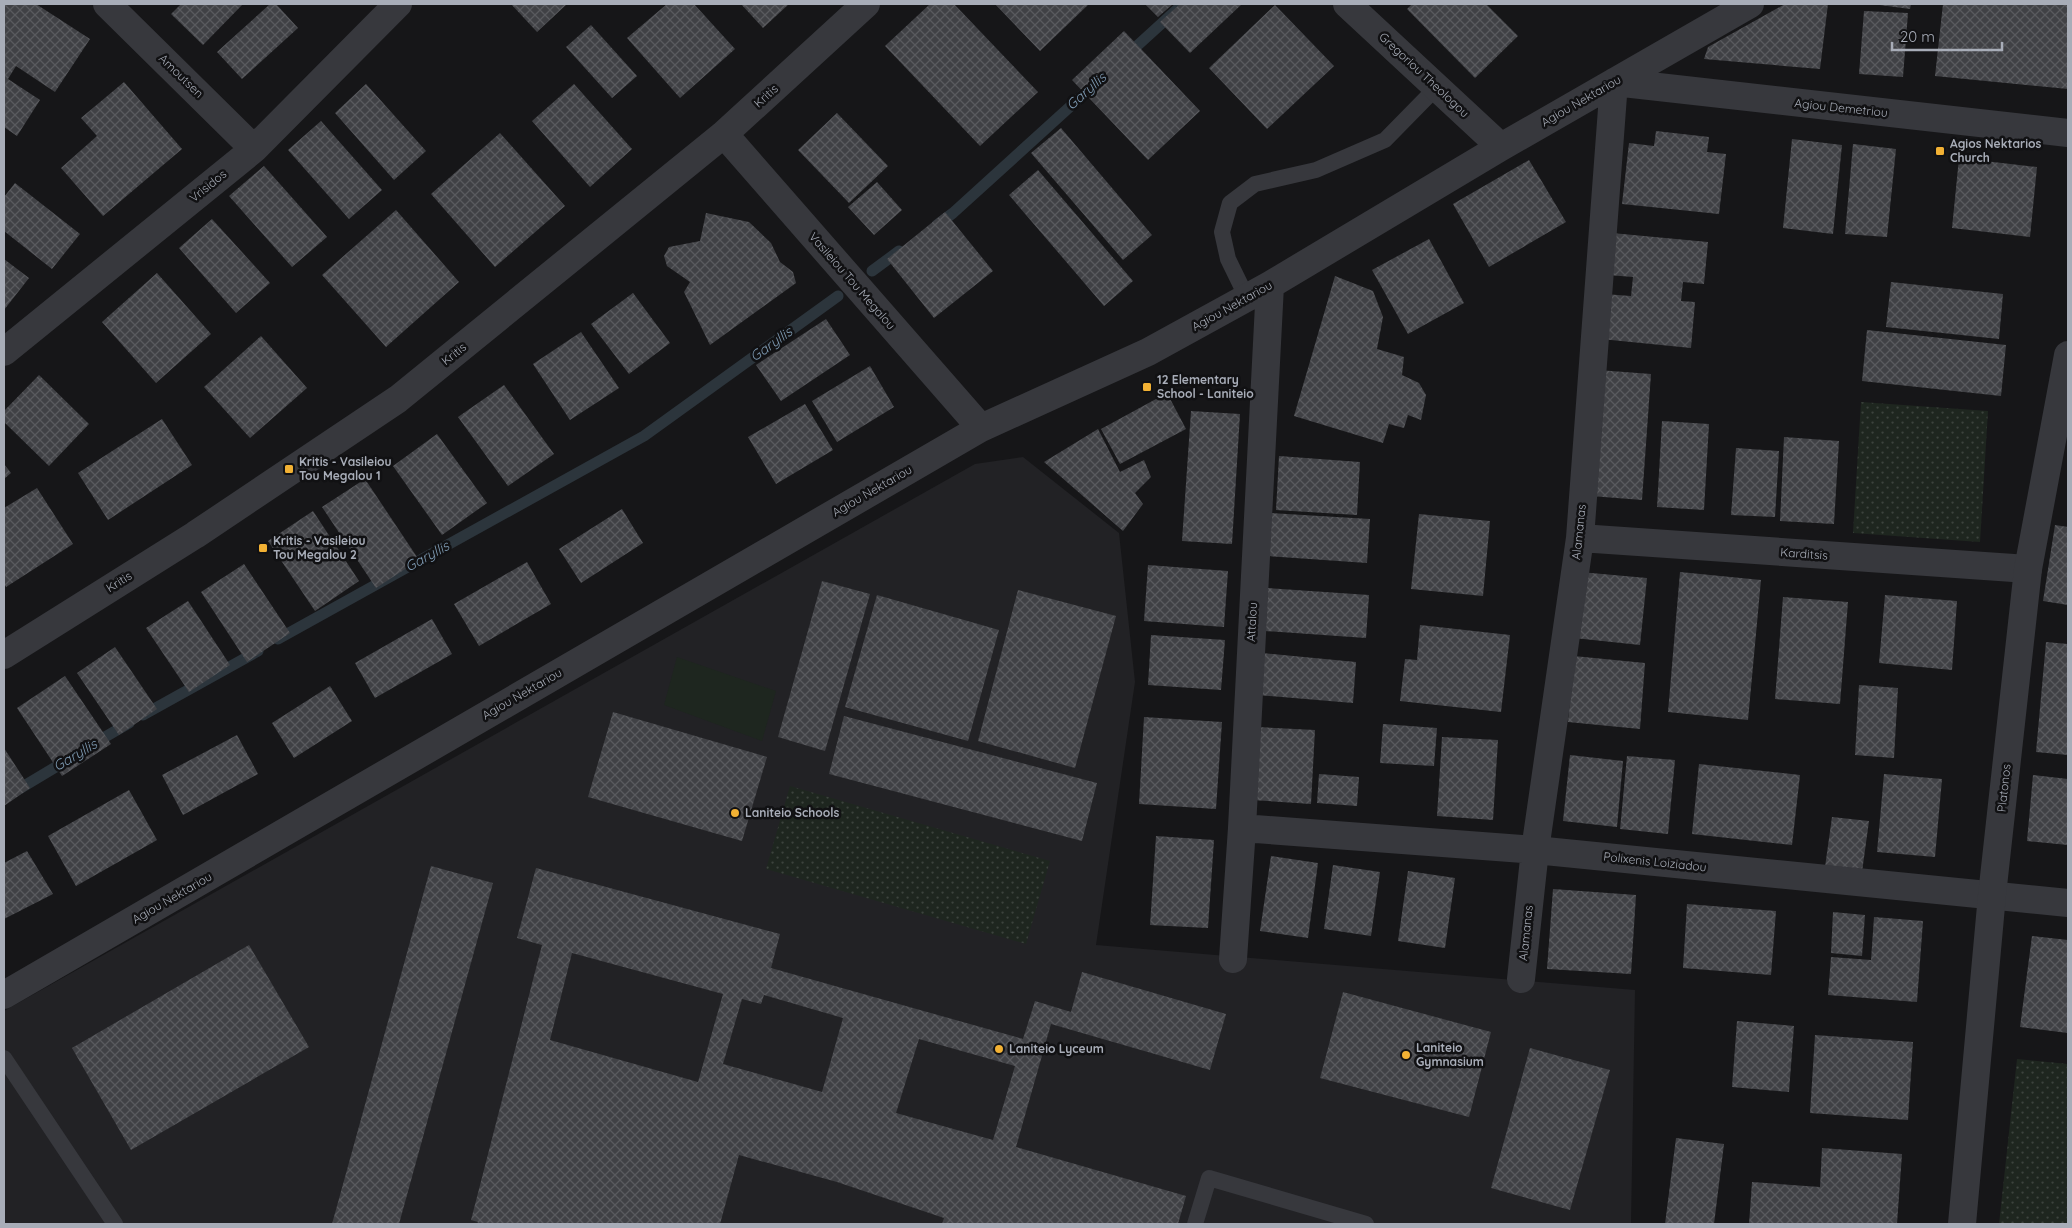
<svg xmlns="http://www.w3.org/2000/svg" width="2072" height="1228" font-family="Quicksand,sans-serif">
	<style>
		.built { fill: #222225 }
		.green { fill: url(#green-dots) }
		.pitch { fill: #1e261f }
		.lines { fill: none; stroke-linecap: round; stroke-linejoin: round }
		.stream { stroke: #2c353c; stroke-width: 11 }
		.building { fill: url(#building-cross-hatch); fill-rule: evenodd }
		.service { stroke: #37383d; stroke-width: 16 }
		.minor { stroke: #37383d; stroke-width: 28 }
		.tertiary { stroke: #37383d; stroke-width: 28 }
		.poi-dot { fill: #f2b134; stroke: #111113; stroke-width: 2 }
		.labels { text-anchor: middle; stroke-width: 5; stroke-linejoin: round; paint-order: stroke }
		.street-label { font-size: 12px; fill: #a8adb8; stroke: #111113 }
		.poi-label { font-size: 12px; font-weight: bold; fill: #a8adb8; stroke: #111113; text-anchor: start }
		.water-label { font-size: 14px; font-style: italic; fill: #7f9bb3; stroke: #111113 }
	</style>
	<defs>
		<pattern id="green-dots" width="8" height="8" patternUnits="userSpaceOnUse" patternTransform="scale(1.25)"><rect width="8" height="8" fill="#1e261f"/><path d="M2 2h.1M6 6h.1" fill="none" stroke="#3c433d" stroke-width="1.8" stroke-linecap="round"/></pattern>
		<pattern id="building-cross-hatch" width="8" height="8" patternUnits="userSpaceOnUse" patternTransform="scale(1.25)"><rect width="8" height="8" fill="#404145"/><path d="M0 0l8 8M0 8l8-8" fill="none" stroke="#595a5e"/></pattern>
	</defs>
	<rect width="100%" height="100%" fill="#161618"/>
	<path class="built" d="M1023 457 1119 533 1135 682 1096 945 1635 990 1631 1224H4V1011L975 464Z"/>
	<path class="green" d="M1861 402 1988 411 1980 542 1853 533Z
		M790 786 1050 861 1026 944 766 869Z
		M2017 1059 2068 1064V1224H1999Z"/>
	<path class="pitch" d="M677 657 776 691 762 741 664 705Z"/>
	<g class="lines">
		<path class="stream" d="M1127 55 1183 4
			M937 225 953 213 1095 84
			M872 271 899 251
			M278 639 644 436 838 296
			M143 715 258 651
			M93 744 129 723
			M4 798 69 759"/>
	</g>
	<path class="building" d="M4 4H36L90 39 55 92 16 66 8 79 40 100 17 136 4 127Z
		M181 4H243L203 45 171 14Z
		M270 4H276L298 28 242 79 217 52Z
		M511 4H567L537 32Z
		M667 4H694L735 49 680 98 627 38Z
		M741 4H789L763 28Z
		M930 4H954L1038 92 980 146 885 46Z
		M995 4H1089L1040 51Z
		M1145 4H1173L1158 17Z
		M1180 4H1242L1190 53 1160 22Z
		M1412 4H1486L1518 36 1475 78 1407 9Z
		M1785 4H1828L1820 69 1704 59 1708 47Z
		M1872 4H1911L1910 9Z
		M1943 4H2068V89L1935 76Z
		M1275 5 1334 66 1267 129 1209 68Z
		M1864 11 1908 13 1903 77 1859 74Z
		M591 25 637 76 612 98 566 47Z
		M1124 31 1200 111 1148 160 1072 80Z
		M124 82 182 149 103 216 61 168 97 136 81 118Z
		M366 84 426 151 394 180 335 113Z
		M574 84 632 149 590 187 532 121Z
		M837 113 888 166 849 203 798 150Z
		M321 121 382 190 349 219 288 150Z
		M1061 128 1152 235 1123 260 1031 153Z
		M1656 131 1709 137 1707 152 1726 154 1719 214 1622 204 1629 143 1654 146Z
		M500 133 565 206 495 267 431 194Z
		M1792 139 1842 145 1833 234 1783 228Z
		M1853 144 1896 149 1887 237 1845 234Z
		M1959 158 2037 167 2030 237 1952 228Z
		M1529 160 1566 222 1489 267 1453 204Z
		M264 166 327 237 292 267 229 196Z
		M1038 170 1133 281 1104 306 1009 195Z
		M877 182 902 210 874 235 848 207Z
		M15 183 80 234 52 269 4 231V197Z
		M396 210 459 282 386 347 322 275Z
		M945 212 993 271 934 318 887 259Z
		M706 213 749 222 771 243 780 262 793 272 796 283 710 345 684 292 690 282 667 266 664 256 669 247 700 241Z
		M212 219 270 283 236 313 179 248Z
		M1612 233 1708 242 1704 284 1683 282 1681 301 1695 302 1691 348 1601 339 1604 294 1631 296 1633 277 1608 275Z
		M1429 239 1464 303 1408 334 1372 270Z
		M4 259 29 278 4 310Z
		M157 273 211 334 156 383 102 322Z
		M1335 276 1373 291 1383 317 1377 349 1404 357 1402 375 1419 383 1426 395 1421 420 1408 415 1404 428 1389 424 1383 443 1294 416Z
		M1891 282 2003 294 1999 339 1886 327Z
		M633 293 670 343 629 374 591 324Z
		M826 319 850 355 781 401 756 365Z
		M1867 330 2006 345 2001 396 1862 381Z
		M581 332 619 388 570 420 533 364Z
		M261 336 307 388 250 438 204 387Z
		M870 366 894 407 837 442 812 401Z
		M1598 370 1651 374 1642 500 1591 496Z
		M39 375 89 424 49 466 4 422V411Z
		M504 385 554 454 508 486 458 417Z
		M1167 393 1186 429 1120 464 1101 429Z
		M805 404 833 450 776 484 748 437Z
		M1191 411 1240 414 1232 544 1182 541Z
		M162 419 192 465 108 520 78 473Z
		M1662 421 1709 424 1704 510 1657 507Z
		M1098 429 1120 472 1144 460 1151 477 1135 493 1143 504 1123 531 1044 462Z
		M437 434 487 503 442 535 393 466Z
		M1784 437 1839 441 1834 524 1780 521Z
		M1736 448 1779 451 1775 517 1731 515Z
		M1279 456 1360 462 1357 515 1276 510Z
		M4 464 11 473 4 479Z
		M365 479 419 560 376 588 322 507Z
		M37 488 73 544 6 587 4 583V508Z
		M622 509 643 543 581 583 559 549Z
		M313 511 359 581 315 611 268 541Z
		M1270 513 1370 519 1367 563 1267 556Z
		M1419 514 1490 521 1483 596 1411 589Z
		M2055 525 2068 527V605L2043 601Z
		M527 562 551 604 479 646 454 604Z
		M244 564 290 633 247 662 201 592Z
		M1148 565 1228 571 1224 627 1144 621Z
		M1580 572 1647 578 1640 645 1574 638Z
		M1680 572 1761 580 1748 720 1668 712Z
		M822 581 870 594 825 751 778 737Z
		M1268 588 1369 595 1366 638 1265 631Z
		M1018 590 1116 616 1075 768 978 741Z
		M877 595 999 630 968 741 845 707Z
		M1885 595 1957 601 1952 670 1879 663Z
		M1783 597 1848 602 1840 704 1775 699Z
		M188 601 230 665 189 692 146 628Z
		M432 619 452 654 375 698 355 663Z
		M1420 625 1510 635 1501 712 1400 701 1405 659 1417 660Z
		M1151 635 1225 640 1221 690 1148 685Z
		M2046 642 2068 644V755L2036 752Z
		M115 647 157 709 119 735 77 673Z
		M1262 653 1356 662 1353 703 1258 695Z
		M1574 656 1645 663 1640 729 1568 722Z
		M65 676 111 744 62 776 17 708Z
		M1859 685 1898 688 1894 758 1855 755Z
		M330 686 352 721 294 758 272 723Z
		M613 712 767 757 742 841 588 797Z
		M844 716 1097 783 1082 841 829 774Z
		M1144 717 1222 722 1216 809 1139 804Z
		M1383 724 1437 728 1434 766 1380 763Z
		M1257 727 1315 730 1311 804 1252 800Z
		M237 735 258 774 183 815 162 775Z
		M1442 737 1498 740 1493 820 1437 816Z
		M4 748 30 788 4 806Z
		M1570 755 1623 761 1617 827 1563 821Z
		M1627 756 1675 760 1668 834 1620 829Z
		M1699 764 1800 775 1792 845 1692 834Z
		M1319 774 1359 777 1357 806 1317 803Z
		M1884 774 1942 779 1935 857 1877 852Z
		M2033 775 2068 779V845L2027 841Z
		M129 790 157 840 76 886 48 836Z
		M1832 817 1869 821 1862 872 1825 867Z
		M1156 836 1214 840 1208 928 1150 925Z
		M27 851 53 894 4 919V863Z
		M1271 856 1318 863 1308 938 1260 931Z
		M1333 865 1380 872 1371 936 1324 929Z
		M431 866 493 883 399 1224H332Z
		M536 868 780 934 771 968 1023 1039 1035 1001 1071 1012 1082 972 1226 1014 1210 1070 1051 1024 1016 1147 1186 1196 1178 1224H942L944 1218 837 1182 739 1155 720 1224H477L478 1222 471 1220 542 945 517 938ZM572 953 723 994 698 1082 550 1040ZM764 995 843 1018 822 1092 723 1064 742 999 761 1004ZM919 1039 1015 1066 993 1140 896 1113Z
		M1408 871 1455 878 1445 948 1398 941Z
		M1553 889 1636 895 1631 974 1547 969Z
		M1687 904 1776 911 1771 975 1683 968Z
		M1833 912 1865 915 1862 956 1831 953Z
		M1874 917 1923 921 1917 1002 1828 995 1831 957 1871 960Z
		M2032 936 2068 940V1033L2020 1027Z
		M249 945 309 1047 131 1150 72 1048Z
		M1343 992 1491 1032 1469 1117 1320 1078Z
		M1737 1021 1794 1026 1789 1092 1732 1087Z
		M1815 1035 1913 1042 1908 1120 1810 1113Z
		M1530 1048 1610 1070 1570 1210 1491 1188Z
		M1676 1138 1724 1144 1714 1224H1665Z
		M1822 1148 1902 1154 1897 1224H1749L1752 1182 1820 1187Z"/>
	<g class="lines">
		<path class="service" d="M1247 298 1228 259 1222 232 1230 203 1255 184 1316 170 1385 140 1437 87
			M4 1058 115 1224
			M1195 1224 1209 1178 1366 1224"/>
		<path class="minor" d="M107 4 254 149
			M1347 4 1501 147
			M1614 82 2068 133
			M724 134 981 428
			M4 352 254 149 398 4
			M1580 538 2028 569
			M4 655 195 535 398 399 724 134 866 4
			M1242 828 1535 850 2068 903
			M1233 959 1242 828 1270 285
			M1521 979 1535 850 1580 538 1614 82
			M4 995 981 428 1148 352 1270 285 1501 147 1750 4"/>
		<path class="tertiary" d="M1962 1224 1992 895 2028 569 2068 355"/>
	</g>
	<g class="poi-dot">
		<rect x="1935" y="146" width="10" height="10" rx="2.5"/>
		<rect x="1142" y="382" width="10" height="10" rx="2.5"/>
		<rect x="284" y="464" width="10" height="10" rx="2.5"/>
		<rect x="258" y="543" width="10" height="10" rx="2.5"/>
		<circle cx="735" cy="813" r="5"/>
		<circle cx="999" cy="1049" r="5"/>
		<circle cx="1406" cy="1055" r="5"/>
	</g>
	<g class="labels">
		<g class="street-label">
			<text transform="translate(1424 75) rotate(43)" y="4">Gregoriou Theologou</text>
			<text transform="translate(181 76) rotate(44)" y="4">Amoutsen</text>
			<text transform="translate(766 96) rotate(-42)" y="4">Kritis</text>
			<text transform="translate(1581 101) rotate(-30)" y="4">Agiou Nektariou</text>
			<text transform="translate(1841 108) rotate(6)" y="4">Agiou Demetriou</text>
			<text transform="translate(208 186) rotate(-39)" y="4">Vrisidos</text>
			<text transform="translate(852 281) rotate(49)" y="4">Vasileiou Tou Megalou</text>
			<text transform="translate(1232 306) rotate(-29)" y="4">Agiou Nektariou</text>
			<text transform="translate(454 354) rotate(-39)" y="4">Kritis</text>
			<text transform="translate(872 491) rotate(-30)" y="4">Agiou Nektariou</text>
			<text transform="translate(1579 532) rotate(-84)" y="4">Alamanas</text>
			<text transform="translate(1804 554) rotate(4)" y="4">Karditsis</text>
			<text transform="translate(119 582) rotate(-32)" y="4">Kritis</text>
			<text transform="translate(1252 622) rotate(-87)" y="4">Attalou</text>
			<text transform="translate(522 694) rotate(-30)" y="4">Agiou Nektariou</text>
			<text transform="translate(2004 788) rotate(-84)" y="4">Platonos</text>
			<text transform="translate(1655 862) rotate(6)" y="4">Polixenis Loiziadou</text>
			<text transform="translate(172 898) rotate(-30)" y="4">Agiou Nektariou</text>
			<text transform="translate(1526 933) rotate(-84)" y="4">Alamanas</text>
		</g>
		<g class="poi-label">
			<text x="1950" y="148">Agios Nektarios<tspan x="1950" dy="14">Church</tspan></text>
			<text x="1157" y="384">12 Elementary<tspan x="1157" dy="14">School - Laniteio</tspan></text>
			<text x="299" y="466">Kritis - Vasileiou<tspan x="299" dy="14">Tou Megalou 1</tspan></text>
			<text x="273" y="545">Kritis - Vasileiou<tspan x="273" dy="14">Tou Megalou 2</tspan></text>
			<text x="745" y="817">Laniteio Schools</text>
			<text x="1416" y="1052">Laniteio<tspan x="1416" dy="14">Gymnasium</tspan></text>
			<text x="1009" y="1053">Laniteio Lyceum</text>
		</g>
		<g class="water-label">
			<text transform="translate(1086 91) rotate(-42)" y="5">Garyllis</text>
			<text transform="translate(771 344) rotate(-36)" y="5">Garyllis</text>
			<text transform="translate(427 556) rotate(-29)" y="5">Garyllis</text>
			<text transform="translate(75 755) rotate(-31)" y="5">Garyllis</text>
		</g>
	</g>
	<rect width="2072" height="1228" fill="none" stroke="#a8adb8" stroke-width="10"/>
	<path d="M1892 42v8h110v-8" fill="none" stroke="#a8adb8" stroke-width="2.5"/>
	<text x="1900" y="42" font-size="15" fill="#a8adb8" stroke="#111113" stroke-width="4" paint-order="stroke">20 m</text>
</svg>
